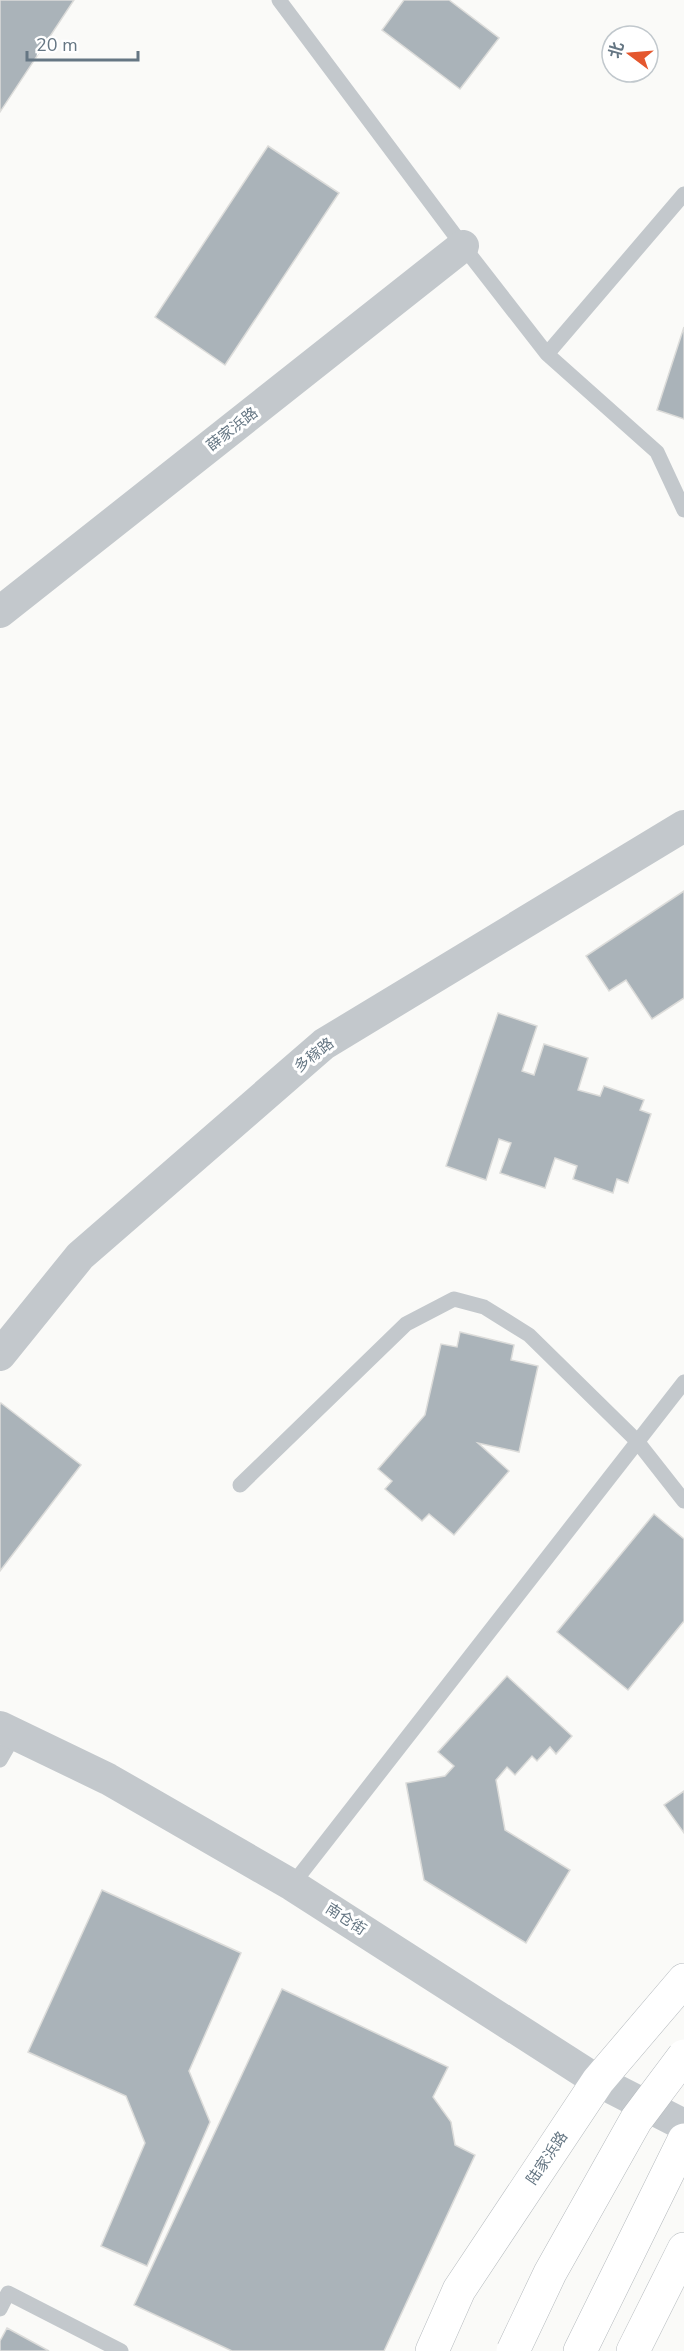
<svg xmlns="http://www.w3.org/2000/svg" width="684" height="2351" font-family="'Nunito Sans','Noto Sans SC',sans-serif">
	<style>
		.building { fill: #aab3b9; stroke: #dcdcda; stroke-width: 1.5 }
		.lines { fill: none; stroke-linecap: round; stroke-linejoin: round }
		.primary-casing { stroke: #b5babe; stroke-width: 34 }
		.trunk-casing { stroke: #b4b9bd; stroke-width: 34 }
		.service { stroke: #c3c8cc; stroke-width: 15 }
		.minor { stroke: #c3c8cc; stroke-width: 32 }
		.primary { stroke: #fff; stroke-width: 33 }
		.trunk { stroke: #fff; stroke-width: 33 }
		.trunk-bridge-casing { stroke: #b4b9bd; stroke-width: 34; stroke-linecap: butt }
		.trunk-bridge { stroke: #fff; stroke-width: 33 }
		.labels { text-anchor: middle; stroke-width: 6; stroke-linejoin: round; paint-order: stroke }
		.street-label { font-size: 15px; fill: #657683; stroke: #fff }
	</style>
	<rect width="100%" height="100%" fill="#fafaf8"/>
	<path class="building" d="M0 0H74L0 112Z
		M404 0H449L499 38 460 89 382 30Z
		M268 146 339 193 225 365 155 317Z
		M684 327V419L657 410Z
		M684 891V998L652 1019 626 980 609 991 586 956Z
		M498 1013 537 1026 522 1071 534 1075 544 1044 588 1058 578 1090 600 1096 604 1086 644 1100 640 1110 651 1114 628 1183 617 1179 613 1193 573 1179 577 1166 555 1158 545 1188 500 1173 511 1143 499 1139 486 1180 446 1166Z
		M460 1332 514 1345 511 1360 538 1366 519 1452 478 1443 509 1471 454 1535 429 1514 422 1521 385 1489 392 1481 378 1469 425 1415 441 1344 457 1347Z
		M1 1403 81 1465 0 1571V1405Z
		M654 1514 684 1539V1621L628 1690 557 1632Z
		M507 1676 572 1736 556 1754 550 1747 537 1761 532 1756 515 1775 507 1767 496 1780 505 1830 570 1870 526 1943 424 1880 406 1783 445 1776 454 1766 438 1752Z
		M684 1791V1833L664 1805Z
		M102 1890 241 1953 189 2071 210 2122 147 2266 101 2246 145 2143 126 2096 28 2052Z
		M282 1989 448 2067 433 2097 451 2122 455 2145 475 2155 384 2351H232L134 2305Z
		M7 2328 49 2351H0V2341Z"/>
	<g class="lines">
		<defs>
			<path id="primary" d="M432 2351 459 2290 598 2081 684 1980
				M633 2351 684 2249"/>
			<path id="trunk" d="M580 2351 684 2140"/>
		</defs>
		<use href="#primary" class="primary-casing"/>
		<use href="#trunk" class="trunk-casing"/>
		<path class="service" d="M279 0 463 246 547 354
			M684 194 547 354 657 452 684 510
			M240 1485 406 1324 454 1299 484 1307 529 1335 637 1441 684 1501
			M0 1760 15 1734
			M292 1885 684 1382
			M0 2309 8 2293 121 2351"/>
		<path class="minor" d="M0 612 463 246
			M0 1355 80 1256 324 1044 684 826
			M0 1727 108 1779 292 1885 598 2081 684 2125"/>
		<use href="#primary" class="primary"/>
		<use href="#trunk" class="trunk"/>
		<defs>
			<path id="trunk-bridge" d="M513 2351 550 2273 636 2120 684 2056"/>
		</defs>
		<use href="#trunk-bridge" class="trunk-bridge-casing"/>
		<use href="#trunk-bridge" class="trunk-bridge"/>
	</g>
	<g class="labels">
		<g class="street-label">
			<text transform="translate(232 429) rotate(-38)" y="5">薛家浜路</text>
			<text transform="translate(314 1055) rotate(-38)" y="5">多稼路</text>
			<text transform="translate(346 1919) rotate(33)" y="5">南仓街</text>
			<text transform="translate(547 2158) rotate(-56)" y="5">陆家浜路</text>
		</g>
	</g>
	<g transform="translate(630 54) rotate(286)"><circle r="28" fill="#ffffff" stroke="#c1c8cd" stroke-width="1.5"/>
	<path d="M0-4.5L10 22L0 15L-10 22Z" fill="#e4572e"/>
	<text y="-9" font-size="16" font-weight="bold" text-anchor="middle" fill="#657683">北</text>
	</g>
	<path d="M27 51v9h111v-9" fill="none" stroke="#657683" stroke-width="3"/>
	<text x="36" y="51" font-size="18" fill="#657683" stroke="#ffffff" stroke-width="4.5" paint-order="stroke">20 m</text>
</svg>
